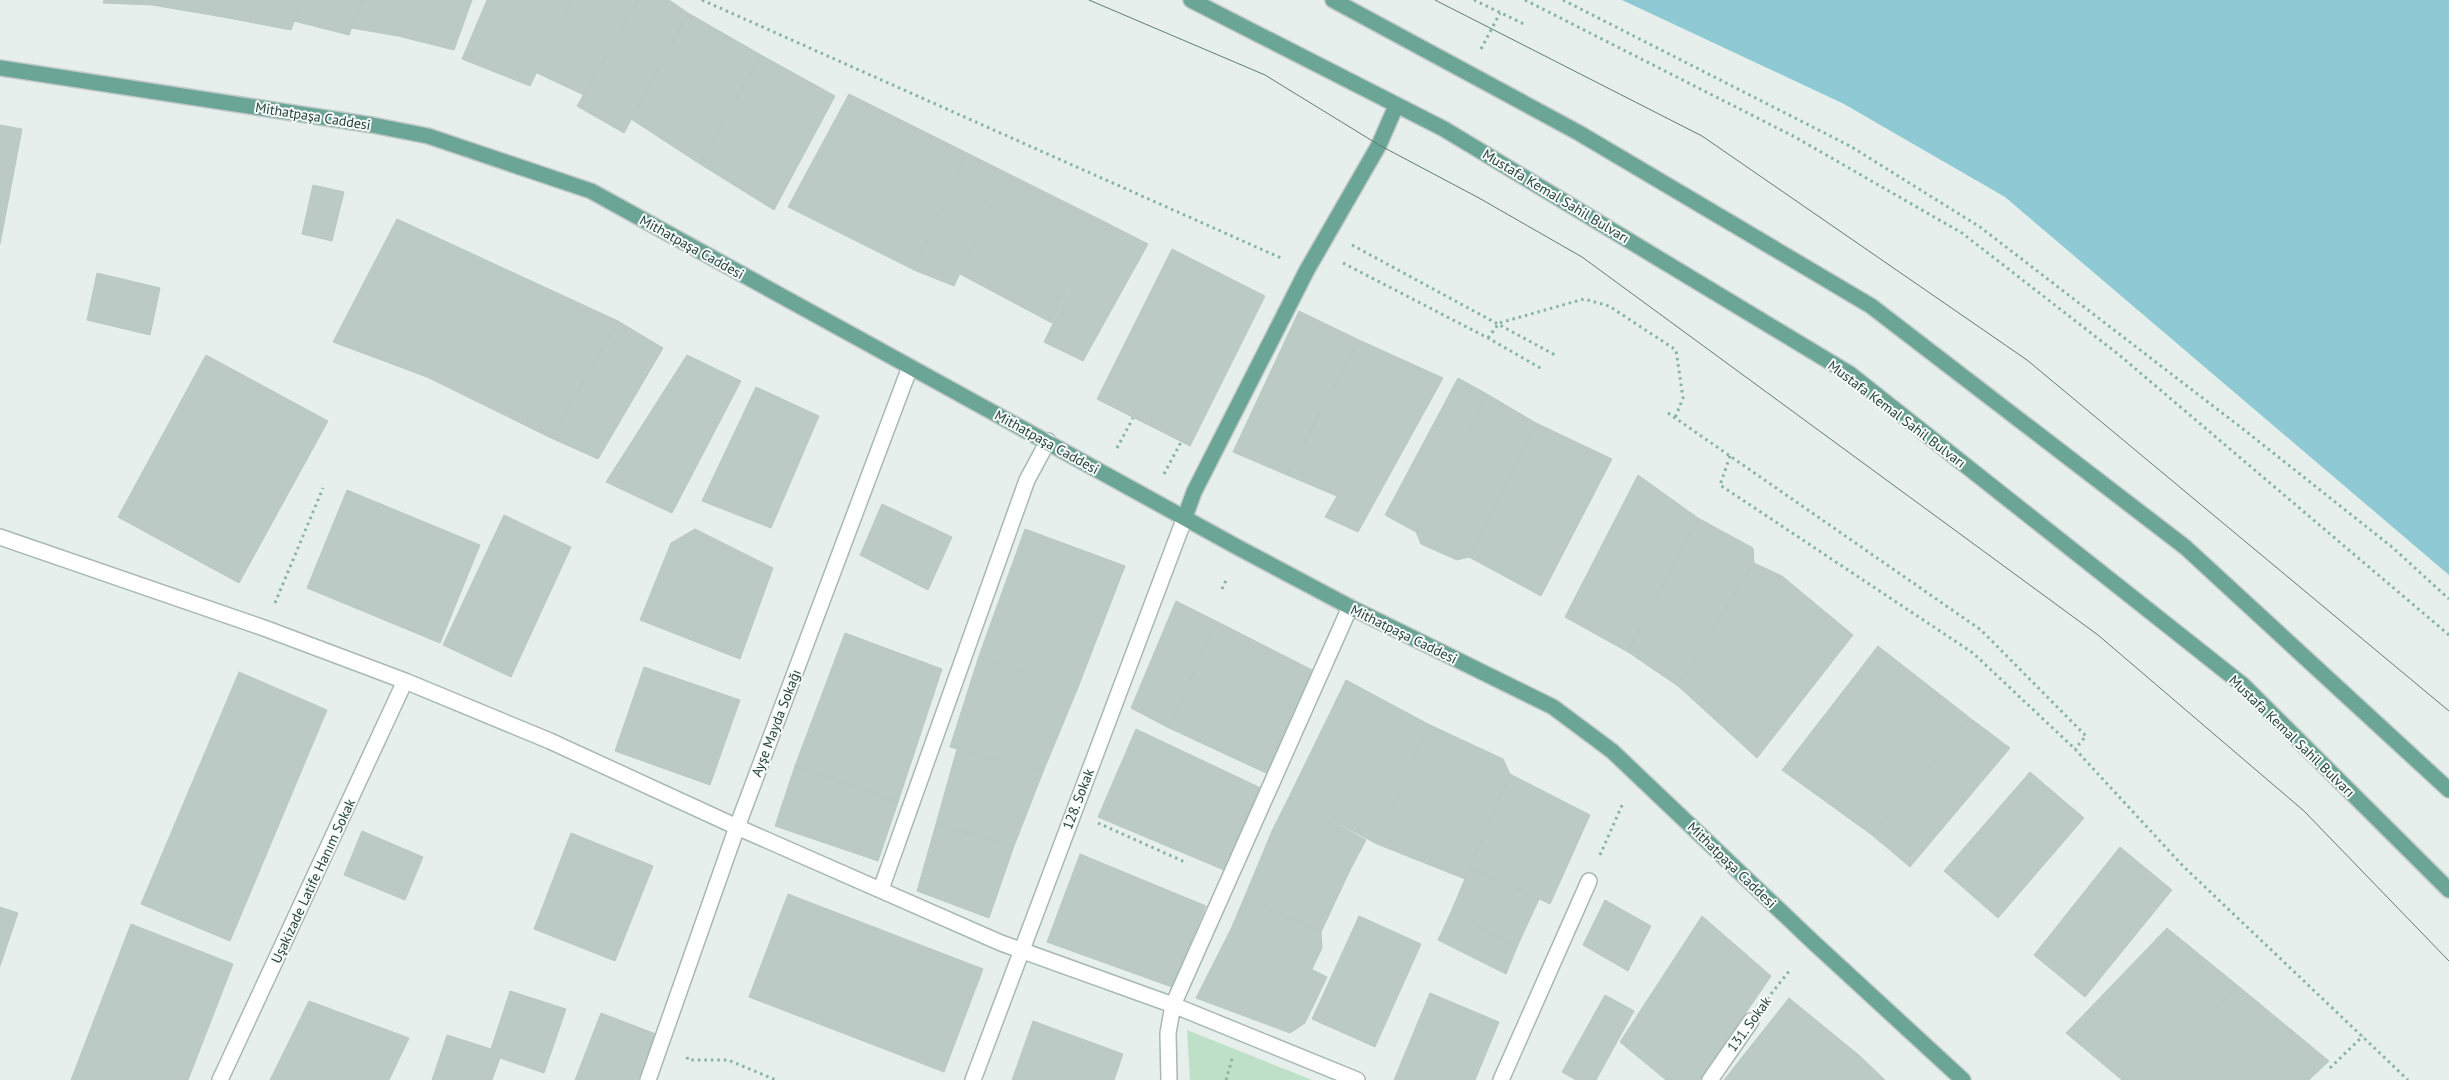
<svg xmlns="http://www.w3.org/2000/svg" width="2449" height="1080" font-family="'PT Sans',sans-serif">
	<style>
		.green { fill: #bfe0c8 }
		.water { fill: #8ec9d4 }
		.building { fill: #bbcac4; stroke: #b8c9c2 }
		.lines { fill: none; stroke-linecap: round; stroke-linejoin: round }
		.minor-casing { stroke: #a8b8b2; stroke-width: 18 }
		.major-casing { stroke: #c2cac8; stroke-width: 18 }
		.path { stroke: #86b3a5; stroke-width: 3; stroke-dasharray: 2.5 4; stroke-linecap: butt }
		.minor { stroke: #fff; stroke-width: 15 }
		.major { stroke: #6aa596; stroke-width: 15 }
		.tram { stroke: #5f7d75; stroke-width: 1 }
		.labels { text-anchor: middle; stroke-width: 4; stroke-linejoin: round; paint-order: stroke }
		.street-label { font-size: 14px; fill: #24423a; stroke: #f7fbf9 }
	</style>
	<rect width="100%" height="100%" fill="#e6efeb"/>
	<path class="green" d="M1187 1030 1312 1080H1190Z"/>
	<path class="water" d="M1622 0H2449V575L2005 197 1844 104Z"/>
	<path class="building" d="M104 0H154L152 5 103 3Z
		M154 0H229L223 17 152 5Z
		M229 0H302L291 30 223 17Z
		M302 0H362L349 35 294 21Z
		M362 0H412L398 36 351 28Z
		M412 0H472L454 50 398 36Z
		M487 0H572L530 86 462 59Z
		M572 0H638L584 95 537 73Z
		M638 0H669L688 13 624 133 577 106Z
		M688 13 761 55 700 164 631 119Z
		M761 55 835 96 774 210 700 164Z
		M849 94 967 153 914 270 788 207Z
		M0 125 22 129 0 244Z
		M967 153 1007 173 954 286 914 270Z
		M1007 173 1103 221 1052 323 960 274Z
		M313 185 344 192 332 241 302 234Z
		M397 219 618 321 551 438 427 377 333 342Z
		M1103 221 1148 244 1083 361 1044 342Z
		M1172 249 1265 296 1190 446 1097 399Z
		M97 273 160 288 150 335 87 320Z
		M1299 311 1359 340 1287 475 1233 452Z
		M618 321 663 348 598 459 551 438Z
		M1359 340 1443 378 1358 532 1325 517 1337 496 1287 475Z
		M206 355 328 421 239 583 118 517Z
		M687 355 741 381 672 513 606 482Z
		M1458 378 1487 394 1416 532 1385 515Z
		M756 387 819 416 771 528 702 501Z
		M1487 394 1536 423 1469 557 1457 560 1421 544 1416 532Z
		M1536 423 1612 459 1541 596 1469 557Z
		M1638 475 1698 518 1628 652 1565 617Z
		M347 490 480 545 440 643 307 588Z
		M882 504 952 537 928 590 860 555Z
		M504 515 571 547 511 677 443 645Z
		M1698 518 1753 548 1754 563 1678 686 1628 652Z
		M695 529 773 568 740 659 640 620 671 543Z
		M1025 529 1125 566 1077 690 979 656Z
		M1754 563 1782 576 1853 635 1757 758 1678 686Z
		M1176 601 1216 621 1169 728 1131 708Z
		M1216 621 1314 671 1266 773 1169 728Z
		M845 633 942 669 898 802 795 766Z
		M1878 646 1970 718 1872 835 1782 770Z
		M979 656 1077 690 1043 772 950 747Z
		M644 667 740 700 710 785 615 751Z
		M239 672 327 710 230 941 141 904Z
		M1346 680 1428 724 1377 844 1289 797Z
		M1970 718 2010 748 1910 867 1872 835Z
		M1428 724 1503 759 1510 774 1465 879 1377 844Z
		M1136 729 1267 791 1224 870 1098 817Z
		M957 749 1043 772 1014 846 936 824Z
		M795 766 898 802 878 861 775 826Z
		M2030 772 2084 818 1998 918 1944 871Z
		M1510 774 1590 815 1550 904 1470 867Z
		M1289 797 1366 840 1350 870 1272 831Z
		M936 824 1014 846 989 918 917 891Z
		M362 831 423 857 405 900 344 875Z
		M1272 831 1350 870 1321 932 1245 896Z
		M571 833 653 866 615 961 534 929Z
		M2120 847 2172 890 2085 997 2034 955Z
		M1080 854 1206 906 1172 987 1047 942Z
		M1470 867 1539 899 1517 947 1451 912Z
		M788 894 983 969 944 1072 749 997Z
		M1245 896 1321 932 1322 948 1312 969 1231 929Z
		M1605 900 1651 926 1628 971 1583 945Z
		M0 907 18 913 0 966Z
		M1451 912 1517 947 1506 974 1438 940Z
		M1359 916 1421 944 1375 1047 1312 1019Z
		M1702 916 1771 976 1700 1080H1666L1620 1042Z
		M131 924 233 964 188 1080H71Z
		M2167 928 2237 985 2151 1080H2122L2066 1033Z
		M1231 929 1327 977 1305 1023 1290 1033 1196 998Z
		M2237 985 2329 1061 2309 1080H2151Z
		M510 991 566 1009 544 1073 500 1058 492 1080H432L447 1035 491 1049Z
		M1430 993 1499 1022 1475 1080H1394Z
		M1605 995 1634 1011 1596 1080H1576L1562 1072Z
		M1789 998 1860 1056 1839 1080H1724Z
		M309 1001 409 1038 389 1080H270Z
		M601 1013 656 1034 638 1080H575Z
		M1033 1021 1123 1054 1114 1080H1012Z
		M1860 1056 1885 1080H1839Z"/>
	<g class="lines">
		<defs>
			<path id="minor" d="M0 537 264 628 405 681 550 741 737 827 1001 943 1173 1005 1357 1080
				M881 889 1027 480 1048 441
				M220 1080 405 681
				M648 1080 737 827 910 367
				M973 1080 1185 517
				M1169 1080 1168 1033 1173 1005 1350 607
				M1501 1080 1589 881
				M1710 1080 1751 1021"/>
			<path id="major" d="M1191 0 1444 129 1850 374 2243 685 2449 890
				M1333 0 1579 133 1871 306 2185 547 2449 790
				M0 68 372 125 428 136 591 191 1239 548 1350 607 1553 707 1612 751 1812 941 1963 1080
				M1185 517 1194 492 1307 270 1379 145 1396 106"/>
		</defs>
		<use href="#minor" class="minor-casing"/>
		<use href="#major" class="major-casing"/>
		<path class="path" d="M702 0 1281 258
			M1474 0 1526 25
			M1525 0 1795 137 1962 233 2118 354 2449 635
			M1563 0 1850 146 1980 227 2243 429 2392 547 2449 599
			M1481 49 1500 13
			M1352 245 1555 355
			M1343 263 1488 338 1542 369
			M1488 338 1499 323 1584 299 1609 306 1676 350 1683 398 1675 418
			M1668 413 1981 630 2086 736 2075 749
			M1117 448 1133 418
			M1730 456 1720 485 1973 653 2075 749 2183 866 2408 1080
			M1164 474 1181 442
			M1222 589 1227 578
			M275 603 323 488
			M1098 823 1187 863
			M1600 855 1623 803
			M1767 999 1790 970
			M687 1057 688 1060H728L776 1080
			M2330 1068 2363 1036
			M1226 1080 1232 1059"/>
		<use href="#minor" class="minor"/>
		<use href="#major" class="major"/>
		<path class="tram" d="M1089 0 1265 75 1379 145 1479 198 1582 257 2098 635 2304 811 2449 961
			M1435 0 1702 136 2027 360 2449 711"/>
	</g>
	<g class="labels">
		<g class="street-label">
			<text transform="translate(313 116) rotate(9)" y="5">Mithatpaşa Caddesi</text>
			<text transform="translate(1556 196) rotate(31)" y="5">Mustafa Kemal Sahil Bulvarı</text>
			<text transform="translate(692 247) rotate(29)" y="5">Mithatpaşa Caddesi</text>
			<text transform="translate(1897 414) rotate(37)" y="5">Mustafa Kemal Sahil Bulvarı</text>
			<text transform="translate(1047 442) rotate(29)" y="5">Mithatpaşa Caddesi</text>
			<text transform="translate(1404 634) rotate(26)" y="5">Mithatpaşa Caddesi</text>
			<text transform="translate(776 723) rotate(-69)" y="5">Ayşe Mayda Sokağı</text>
			<text transform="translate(2292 736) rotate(44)" y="5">Mustafa Kemal Sahil Bulvarı</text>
			<text transform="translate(1078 799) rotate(-69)" y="5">128. Sokak</text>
			<text transform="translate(1732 865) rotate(44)" y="5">Mithatpaşa Caddesi</text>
			<text transform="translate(313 881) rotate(-65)" y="5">Uşakizade Latife Hanım Sokak</text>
			<text transform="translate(1749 1024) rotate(-54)" y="5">131. Sokak</text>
		</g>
	</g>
</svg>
